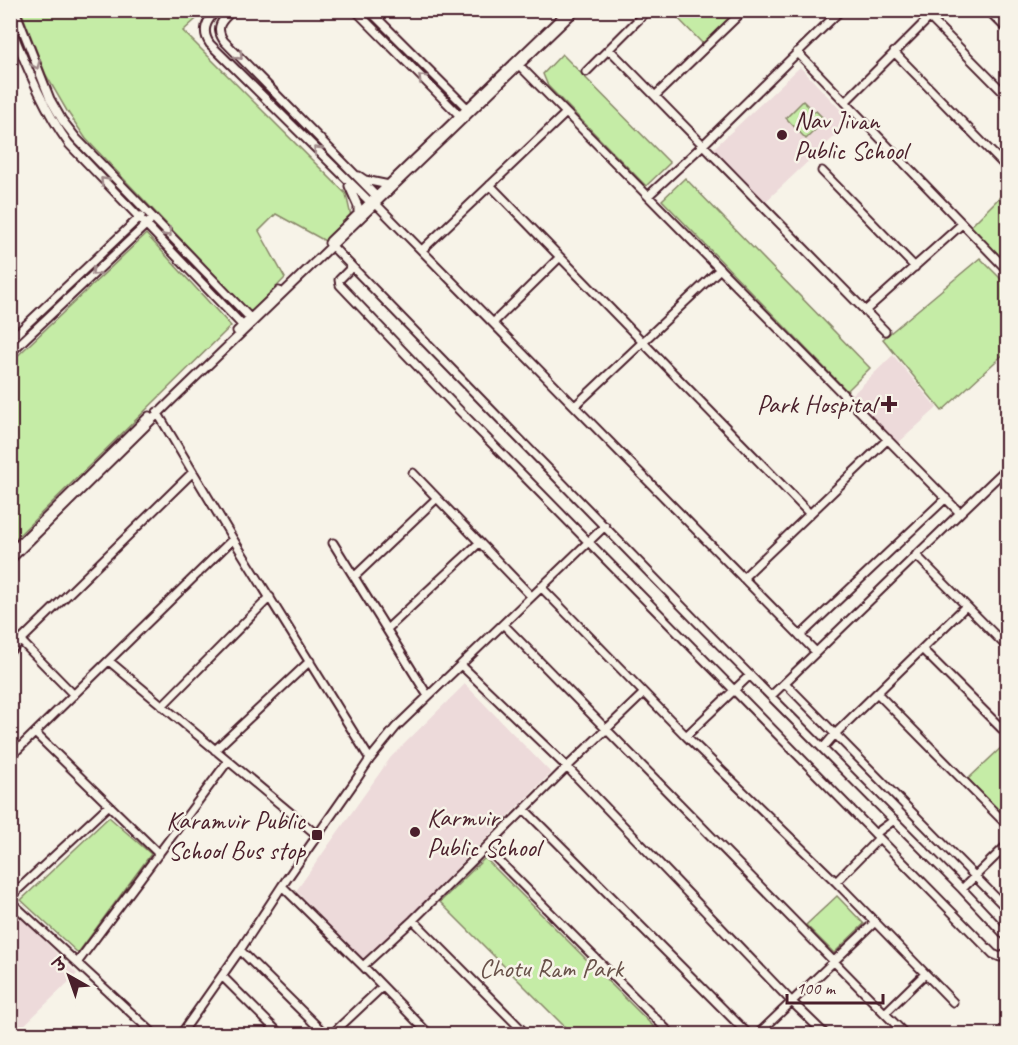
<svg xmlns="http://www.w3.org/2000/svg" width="1018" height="1045" font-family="Caveat,'Playpen Sans Deva',sans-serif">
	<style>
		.built { fill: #eddada }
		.green { fill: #c5eca6; stroke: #888668; stroke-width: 1.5 }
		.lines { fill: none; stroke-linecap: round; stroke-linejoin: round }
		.minor-casing { stroke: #4a1f2b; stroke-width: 11 }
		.minor { stroke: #f7f3e8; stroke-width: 7 }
		.oneway { stroke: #a0898a }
		.poi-dot { fill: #4a1f2b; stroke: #f7f3e8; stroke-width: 2 }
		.labels { text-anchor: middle; stroke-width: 5; stroke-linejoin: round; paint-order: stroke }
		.poi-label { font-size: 26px; fill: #4a1f2b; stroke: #f7f3e8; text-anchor: start }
		.park-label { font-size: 26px; fill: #69524a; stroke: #f7f3e8 }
	</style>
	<rect width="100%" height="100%" fill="#f7f3e8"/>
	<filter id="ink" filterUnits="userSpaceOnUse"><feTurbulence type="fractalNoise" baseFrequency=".0167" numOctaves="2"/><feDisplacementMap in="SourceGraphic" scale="12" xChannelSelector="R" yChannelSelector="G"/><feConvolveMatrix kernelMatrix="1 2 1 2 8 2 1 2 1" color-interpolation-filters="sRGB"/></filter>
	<g filter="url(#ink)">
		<path class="built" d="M800 67 851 121 764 203 713 149Z
			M893 355 937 408 897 444 851 396Z
			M465 684 551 773 365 961 296 891 391 757Z
			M10 906 77 974 15 1034H10Z"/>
		<path class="green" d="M21 11H205L183 31 346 194 351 216 327 242 276 214 259 231 285 278 251 313 86 139 67 111 46 75Z
			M671 11H733L736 14 704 45Z
			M562 54 670 163 646 186 548 86 543 74Z
			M803 101 814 112 816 111 825 120 806 139 786 118Z
			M685 178 870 368 847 391 662 200Z
			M1007 190V266L970 227Z
			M146 234 231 326 11 543V362Z
			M980 258 1007 285V351L942 411 883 339Z
			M1006 743 1008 745V809L1002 814 968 779Z
			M109 817 151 854 78 953 21 900Z
			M485 858 661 1034H572L440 902Z
			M837 896 864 924 834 953 806 925Z"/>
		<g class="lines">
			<defs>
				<path id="minor" d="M15 10 50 99 62 120 76 138 253 321
					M217 10C206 21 201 31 210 44L372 204
					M233 10C222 20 214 27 224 41L379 199
					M355 10 462 118
					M369 10 469 110
					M922 10 1008 97
					M988 10 1008 30
					M10 26C27 67 43 108 69 144L244 327
					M609 49 885 331
					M797 52 1008 271
					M894 52 1008 169
					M516 62 960 513 771 696
					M586 72 648 10
					M655 96 744 10
					M845 102 929 18
					M822 171 915 267
					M359 176 365 180 389 185
					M490 185 810 514
					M349 186 358 206V214
					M648 196 703 145 841 10
					M376 204 816 652
					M330 241 569 10
					M329 243 704 629 962 889 1008 938
					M422 250 566 113
					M352 267 339 280 340 285 457 408 993 954 1000 957 1008 953
					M865 311 962 224
					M493 323 560 257
					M237 331 279 291
					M10 340 141 216
					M10 353 149 222
					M575 406 720 269
					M157 412 233 539 370 759
					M413 473 531 596
					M960 513 1008 467
					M333 543 428 696
					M10 553 149 416
					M916 555 1008 648
					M10 560 173 399 576 10
					M354 577 437 498
					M743 578 888 439
					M541 587 686 736 836 882 953 1002
					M503 624 905 1034
					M387 629 479 543
					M800 636 946 498
					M21 641 74 695
					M922 649 1008 735
					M10 651 193 472
					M109 661 317 835
					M461 665 567 767 792 1002 825 1034
					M785 683 1008 910
					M877 693 1008 826
					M162 706 270 597
					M35 733 159 854
					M686 736 750 675
					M823 748 835 734 966 606
					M215 750 310 661
					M10 757 233 539
					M525 810 748 1034
					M875 834 894 820
					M486 848 671 1034
					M836 882 879 838
					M282 886 363 966 429 1034
					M962 889 1008 844
					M10 897 109 805
					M10 901 154 1034
					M413 920 526 1034
					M240 950 325 1034
					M77 963 228 761
					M363 966 413 920 567 767 644 693
					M222 976 280 1034
					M885 1013 925 974
					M181 1034 240 950 282 886 358 777 370 759 396 727 605 526
					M332 1034 382 987
					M758 1034 875 922"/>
			</defs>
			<use href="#minor" class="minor-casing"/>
			<use href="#minor" class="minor"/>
		</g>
		<defs><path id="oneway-chevron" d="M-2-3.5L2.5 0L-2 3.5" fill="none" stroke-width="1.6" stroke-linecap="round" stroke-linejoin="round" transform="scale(1.5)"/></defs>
		<g class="oneway">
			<use href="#oneway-chevron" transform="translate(239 56) rotate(46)"/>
			<use href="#oneway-chevron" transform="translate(36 65) rotate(67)"/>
			<use href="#oneway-chevron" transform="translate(422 78) rotate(-135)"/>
			<use href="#oneway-chevron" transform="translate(317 150) rotate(-135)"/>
			<use href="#oneway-chevron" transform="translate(104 181) rotate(-134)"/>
			<use href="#oneway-chevron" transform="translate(168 233) rotate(46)"/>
			<use href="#oneway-chevron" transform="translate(95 272) rotate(137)"/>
		</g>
	</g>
	<g class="poi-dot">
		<circle cx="782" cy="135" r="6"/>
		<path d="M886 395h6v6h6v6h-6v6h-6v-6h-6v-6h6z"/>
		<circle cx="415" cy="832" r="6"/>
		<rect x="311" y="829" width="12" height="12" rx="3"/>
	</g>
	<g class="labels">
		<g class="poi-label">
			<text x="794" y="129">Nav Jivan<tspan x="794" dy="30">Public School</tspan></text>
			<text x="876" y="413" text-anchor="end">Park Hospital</text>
			<text x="427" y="826">Karmvir<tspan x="427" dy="30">Public School</tspan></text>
			<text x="305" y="829" text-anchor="end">Karamvir Public<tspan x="305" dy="30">School Bus stop</tspan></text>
		</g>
		<g class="park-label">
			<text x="551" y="977">Chotu Ram Park</text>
		</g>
	</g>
	<rect width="1018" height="1045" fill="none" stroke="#f7f3e8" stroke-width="36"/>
	<rect x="18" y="18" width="982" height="1009" fill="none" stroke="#4a1f2b" stroke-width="2" filter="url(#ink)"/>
	<g transform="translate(69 976) rotate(320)" stroke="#f7f3e8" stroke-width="4.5" paint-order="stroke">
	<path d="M0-4.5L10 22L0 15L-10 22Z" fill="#4a1f2b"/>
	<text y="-9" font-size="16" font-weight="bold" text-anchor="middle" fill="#4a1f2b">उ</text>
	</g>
	<path d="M787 994v9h96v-9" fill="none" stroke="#4a1f2b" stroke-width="3"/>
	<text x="796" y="994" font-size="18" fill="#4a1f2b" stroke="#f7f3e8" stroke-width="4.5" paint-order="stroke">100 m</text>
</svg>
